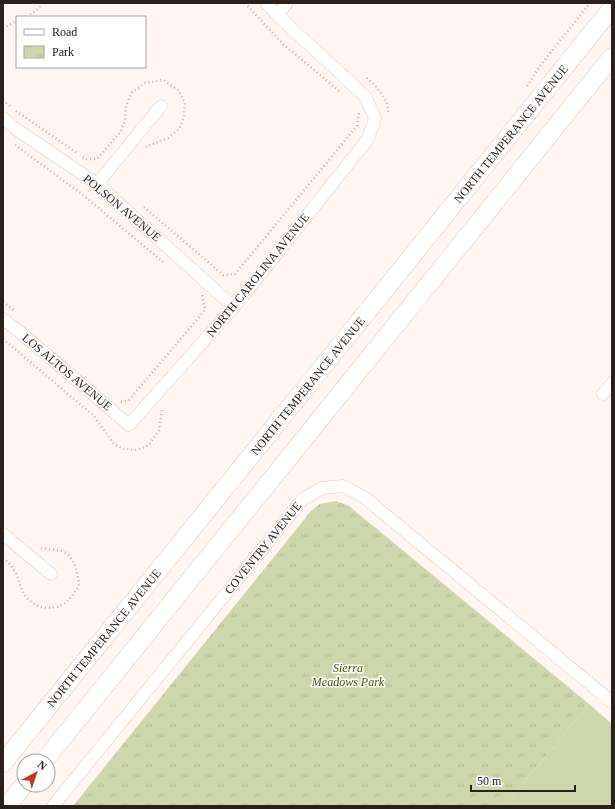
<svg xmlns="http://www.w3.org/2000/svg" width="615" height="809" font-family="Georgia,serif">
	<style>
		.green { fill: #ced7aa }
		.park { fill: url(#park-tufts) }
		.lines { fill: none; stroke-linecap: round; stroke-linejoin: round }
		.street-casing { stroke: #e0c9bf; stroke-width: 13 }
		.primary-casing { stroke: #e0c9bf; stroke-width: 19 }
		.path { stroke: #beb5b1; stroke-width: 2.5; stroke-dasharray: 1 3; stroke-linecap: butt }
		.street { stroke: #fff; stroke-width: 12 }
		.primary { stroke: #fff; stroke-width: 18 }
		.labels { text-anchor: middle; stroke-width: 3; stroke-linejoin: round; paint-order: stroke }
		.street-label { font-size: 12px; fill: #29201c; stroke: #fff }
		.park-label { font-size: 12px; font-style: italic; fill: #4b5504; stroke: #fff }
	</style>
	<defs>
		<pattern id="park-tufts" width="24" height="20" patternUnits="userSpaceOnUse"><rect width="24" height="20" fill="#ced7aa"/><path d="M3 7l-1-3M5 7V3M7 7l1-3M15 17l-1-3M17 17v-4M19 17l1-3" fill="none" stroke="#b1b892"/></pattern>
	</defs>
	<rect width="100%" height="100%" fill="#fff6f1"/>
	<path class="green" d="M589 704 612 724V806H504Z"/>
	<path class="park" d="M336 501 349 506 589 704 504 806H73L311 511 320 504Z"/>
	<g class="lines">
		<defs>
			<path id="street" d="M277 15 287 3
				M3 118 16 129 97 184 234 307
				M97 184 161 106
				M3 319 19 331 129 425 234 307 368 139 375 118 365 96 277 15 266 3
				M603 394 612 383
				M3 534 51 574
				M53 806 303 499 322 488 343 486 365 498 612 702"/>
			<path id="primary" d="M44 761 612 57
				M3 763 612 8
				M7 806 24 785"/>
		</defs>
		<use href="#street" class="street-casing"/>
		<use href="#primary" class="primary-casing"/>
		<path class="path" d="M245 3 283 44 339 91
			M27 17 39 8 41 3
			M3 28 17 21
			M367 78C377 87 389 99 388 113
			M527 86 540 66 590 3
			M3 100 10 106
			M16 111 77 153
			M15 145 83 195 163 262
			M83 157 85 159H97L121 131 125 121 126 106 132 92 145 83 163 80 178 90 185 103 184 117 179 129 168 138 143 148
			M144 207 223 275 235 274 357 126 359 113
			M3 302 14 310
			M3 339 94 416 114 444 124 449 137 450 149 445 159 430 162 408
			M121 402 129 400 205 310 202 295
			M3 558C8 562 12 566 15 572 19 577 19 584 22 590 26 600 37 608 48 608 66 607 70 599 79 586 78 574 75 556 62 551 54 549 47 549 40 548"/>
		<use href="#street" class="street"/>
		<use href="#primary" class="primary"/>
	</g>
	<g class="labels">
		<g class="street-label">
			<text transform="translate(511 134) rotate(-51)" y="4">NORTH TEMPERANCE AVENUE</text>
			<text transform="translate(122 208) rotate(40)" y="4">POLSON AVENUE</text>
			<text transform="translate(258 275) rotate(-51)" y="4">NORTH CAROLINA AVENUE</text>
			<text transform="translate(67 372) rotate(40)" y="4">LOS ALTOS AVENUE</text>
			<text transform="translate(308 386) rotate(-51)" y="4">NORTH TEMPERANCE AVENUE</text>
			<text transform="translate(263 548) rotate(-51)" y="4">COVENTRY AVENUE</text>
			<text transform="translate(104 638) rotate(-51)" y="4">NORTH TEMPERANCE AVENUE</text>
		</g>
		<g class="park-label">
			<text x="348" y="672">Sierra<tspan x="348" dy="14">Meadows Park</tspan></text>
		</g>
	</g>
	<rect width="615" height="809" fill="none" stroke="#29201c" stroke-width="8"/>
	<rect x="16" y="16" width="130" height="52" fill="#ffffff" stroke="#a9a6a4"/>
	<rect x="24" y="29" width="20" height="6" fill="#ffffff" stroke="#a9a6a4"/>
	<text x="52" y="36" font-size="12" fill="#29201c">Road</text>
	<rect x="24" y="46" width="20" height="12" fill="url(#park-tufts)" stroke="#a9a6a4"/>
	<text x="52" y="56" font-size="12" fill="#29201c">Park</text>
	<g transform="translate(36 773) rotate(40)"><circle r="19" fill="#ffffff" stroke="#a9a6a4"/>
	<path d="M0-3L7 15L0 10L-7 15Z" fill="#c3391b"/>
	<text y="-6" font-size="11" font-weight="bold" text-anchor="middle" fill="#29201c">N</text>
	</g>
	<path d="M471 785v6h104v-6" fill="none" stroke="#29201c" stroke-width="2"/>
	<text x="477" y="785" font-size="12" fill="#29201c" stroke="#ffffff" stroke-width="3" paint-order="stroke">50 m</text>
</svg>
